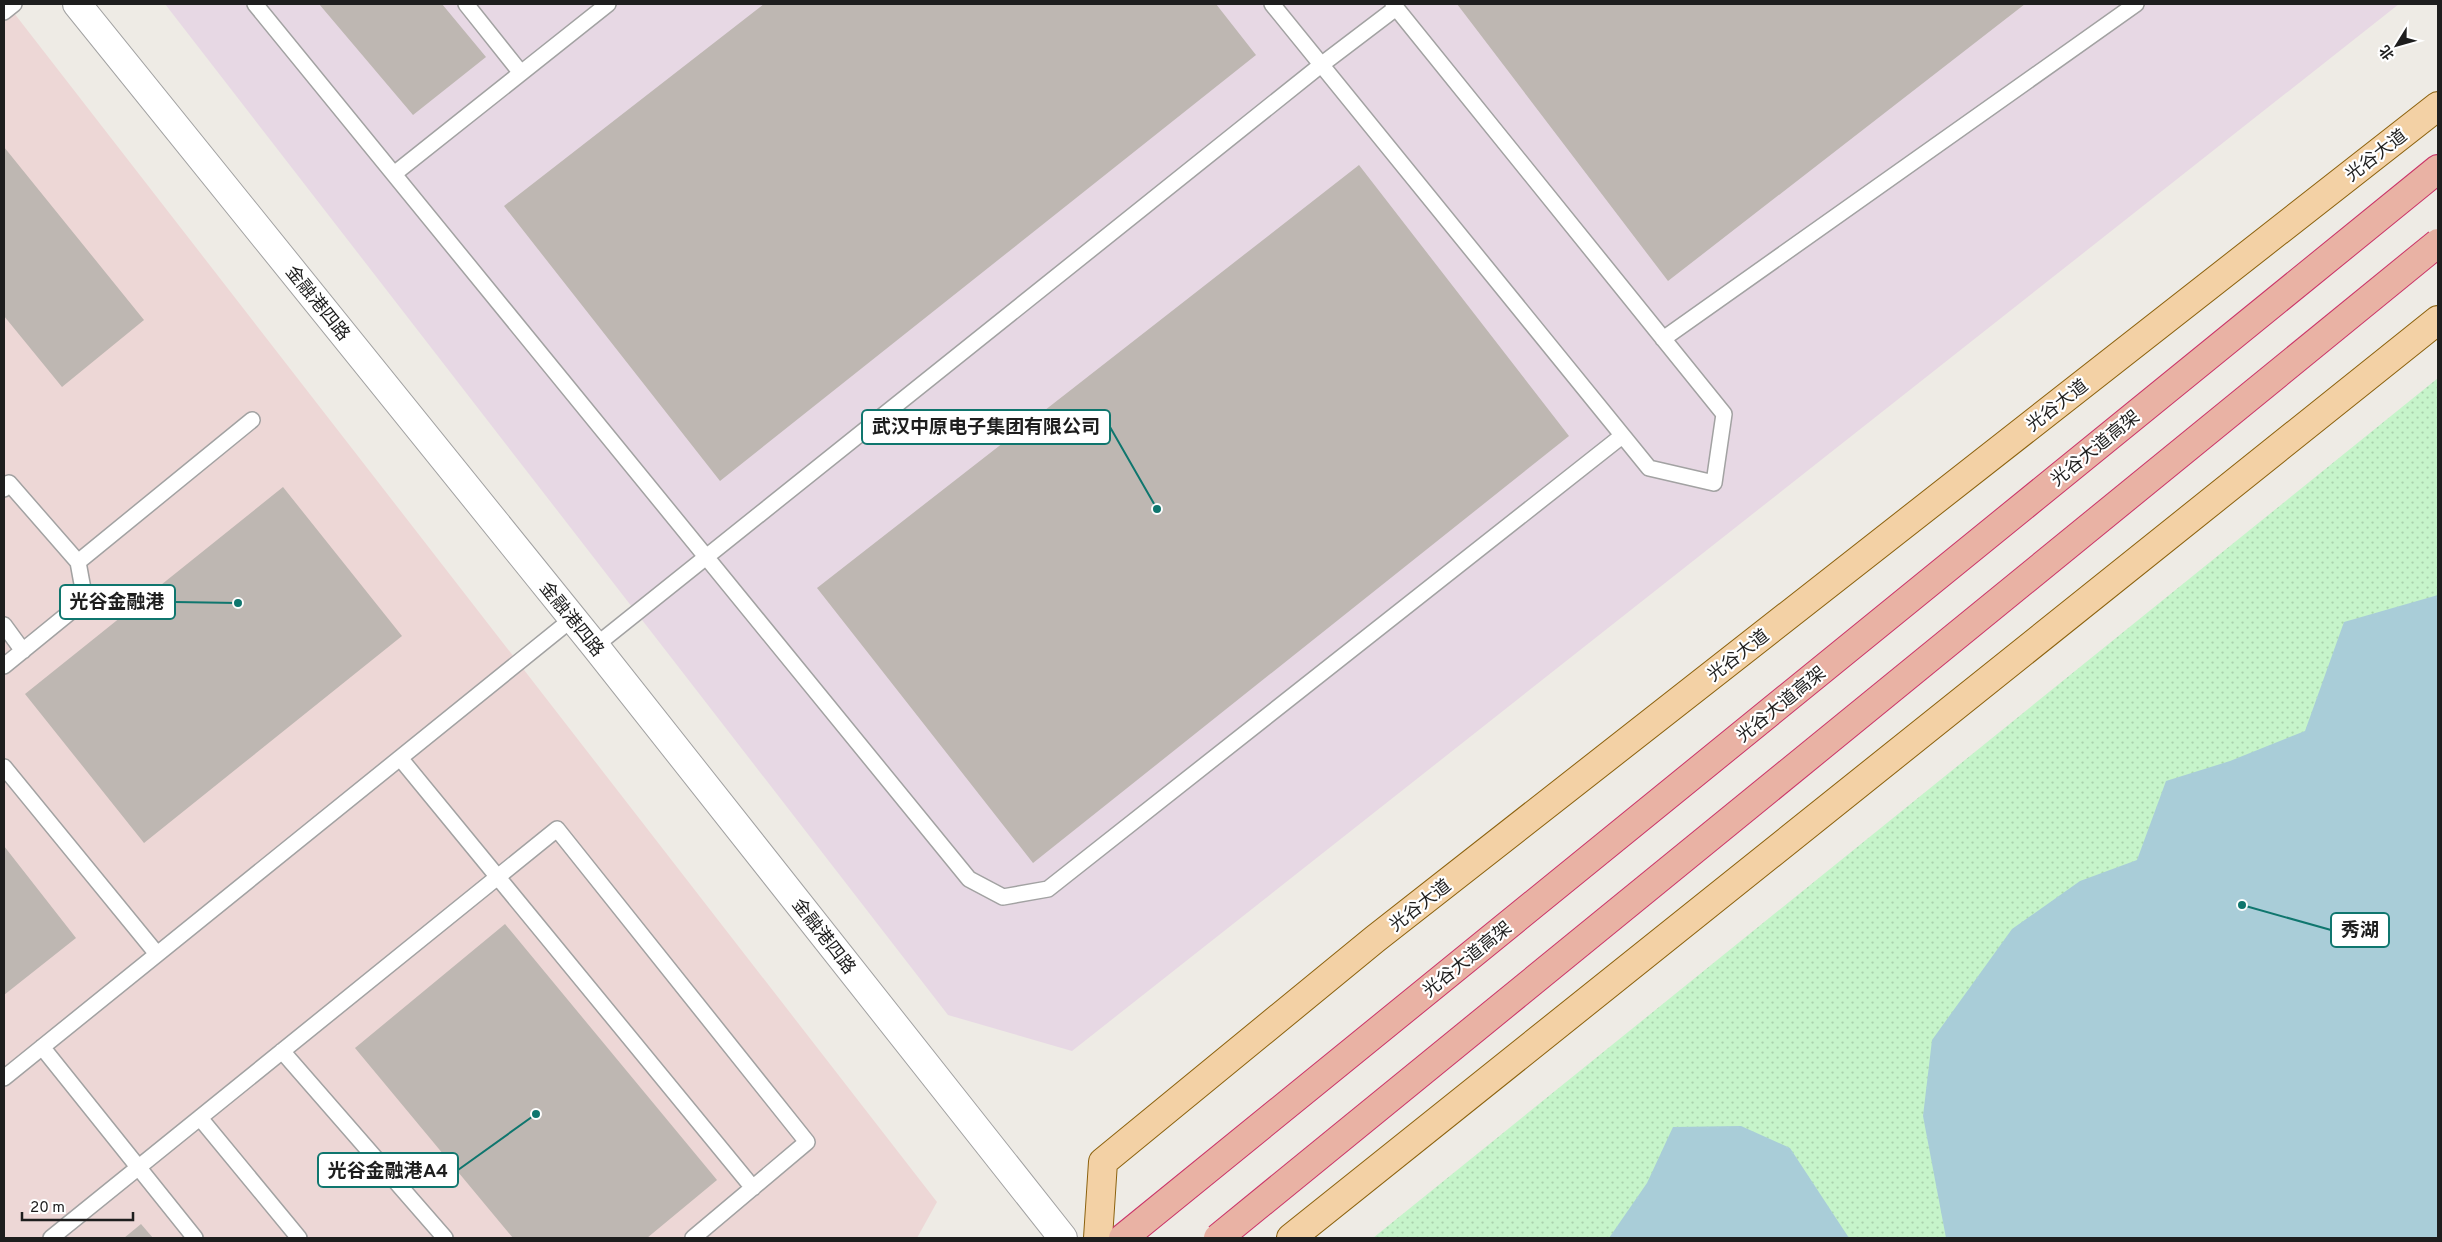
<svg xmlns="http://www.w3.org/2000/svg" width="2442" height="1242" font-family="Overpass,'Noto Sans SC',sans-serif">
	<style>
		.commercial { fill: #edd7d6 }
		.industrial { fill: #e7d8e4 }
		.park { fill: url(#park-dots) }
		.water { fill: #a9cdd8 }
		.building { fill: #beb7b2 }
		.lines { fill: none; stroke-linecap: round; stroke-linejoin: round }
		.service-casing { stroke: #a2a2a2; stroke-width: 18 }
		.tertiary-casing { stroke: #a2a2a2; stroke-width: 30 }
		.primary-casing { stroke: #8b610d; stroke-width: 30 }
		.trunk-casing { stroke: #ca3468; stroke-width: 30 }
		.service { stroke: #fff; stroke-width: 15 }
		.tertiary { stroke: #fff; stroke-width: 28 }
		.primary { stroke: #f3d1a5; stroke-width: 28 }
		.trunk { stroke: #e9b2a4; stroke-width: 28 }
		.trunk-bridge-casing { stroke: #ca3468; stroke-width: 30; stroke-linecap: butt }
		.trunk-bridge { stroke: #e9b2a4; stroke-width: 28 }
		.labels { text-anchor: middle; stroke-width: 4.5; stroke-linejoin: round; paint-order: stroke }
		.street-label { font-size: 18px; fill: #1e1e1e; stroke: #fff }
		.leader { fill: none; stroke: #0f766e; stroke-width: 2 }
		.callout-dot { fill: #0f766e; stroke: #fff; stroke-width: 2 }
		.callout { fill: #fff; stroke: #0f766e; stroke-width: 2 }
		.callout-label { font-size: 19px; text-anchor: middle; font-weight: bold; fill: #1e1e1e }
	</style>
	<defs>
		<pattern id="park-dots" width="8" height="8" patternUnits="userSpaceOnUse" patternTransform="scale(1.25)"><rect width="8" height="8" fill="#c6f4ca"/><path d="M2 2h.1M6 6h.1" fill="none" stroke="#aad1ad" stroke-width="1.8" stroke-linecap="round"/></pattern>
	</defs>
	<rect width="100%" height="100%" fill="#eeebe5"/>
	<path class="commercial" d="M4 4H7L937 1202 917 1238H4Z"/>
	<path class="industrial" d="M165 4H2399L1072 1051 948 1015Z"/>
	<path class="park" d="M2438 378V1238H1373Z"/>
	<path class="water" d="M2438 595V1238H1946L1923 1116 1932 1040 2012 929 2080 881 2137 860 2166 781 2230 761 2305 731 2344 622Z
		M1741 1126 1790 1148 1849 1238H1609L1647 1183 1673 1127Z"/>
	<path class="building" d="M319 4H442L486 57 413 115Z
		M764 4H1216L1256 55 720 481 504 206Z
		M1457 4H2025L1668 281Z
		M4 147 144 320 62 387 4 316Z
		M1359 165 1569 436 1033 863 817 588Z
		M283 487 402 636 144 843 25 694Z
		M4 846 76 938 4 995Z
		M505 924 717 1180 647 1238H513L355 1048Z
		M141 1224 153 1238H124Z"/>
	<g class="lines">
		<defs>
			<path id="service" d="M255 4 969 879 1003 897 1048 889 1622 436
				M466 4 521 73
				M1272 4 1649 468 1714 483 1724 414 1393 4
				M4 12 14 4
				M394 174 608 4
				M1663 339 2136 4
				M4 489 9 483 78 562
				M4 625 23 651
				M595 646 1321 65 1396 8
				M4 666 85 600 78 562 252 420
				M400 758 753 1188
				M4 767 157 954
				M42 1047 195 1238
				M282 1051 445 1238
				M4 1078 572 619
				M200 1118 299 1238
				M51 1238 557 829 807 1142 693 1238"/>
			<path id="tertiary" d="M77 4 595 646 1063 1238"/>
			<path id="primary" d="M1098 1238 1103 1162 1375 939 2438 106
				M1291 1238 2438 320"/>
			<path id="trunk" d="M1123 1238 2438 169"/>
		</defs>
		<use href="#service" class="service-casing"/>
		<use href="#tertiary" class="tertiary-casing"/>
		<use href="#primary" class="primary-casing"/>
		<use href="#trunk" class="trunk-casing"/>
		<use href="#service" class="service"/>
		<use href="#tertiary" class="tertiary"/>
		<use href="#primary" class="primary"/>
		<use href="#trunk" class="trunk"/>
		<defs>
			<path id="trunk-bridge" d="M1218 1238 2438 243"/>
		</defs>
		<use href="#trunk-bridge" class="trunk-bridge-casing"/>
		<use href="#trunk-bridge" class="trunk-bridge"/>
	</g>
	<g class="labels">
		<g class="street-label">
			<text transform="translate(2376 155) rotate(-38)" y="6">光谷大道</text>
			<text transform="translate(318 303) rotate(51)" y="6">金融港四路</text>
			<text transform="translate(2057 405) rotate(-38)" y="6">光谷大道</text>
			<text transform="translate(2095 448) rotate(-39)" y="6">光谷大道高架</text>
			<text transform="translate(572 619) rotate(51)" y="6">金融港四路</text>
			<text transform="translate(1738 655) rotate(-38)" y="6">光谷大道</text>
			<text transform="translate(1781 704) rotate(-39)" y="6">光谷大道高架</text>
			<text transform="translate(1420 905) rotate(-38)" y="6">光谷大道</text>
			<text transform="translate(824 936) rotate(52)" y="6">金融港四路</text>
			<text transform="translate(1467 959) rotate(-39)" y="6">光谷大道高架</text>
		</g>
	</g>
	<path class="leader" d="M1157 509L1110 427M238 603L175 602M2242 905L2331 930M536 1114L458 1170"/>
	<g class="callout-dot">
		<circle cx="1157" cy="509" r="5"/>
		<circle cx="238" cy="603" r="5"/>
		<circle cx="2242" cy="905" r="5"/>
		<circle cx="536" cy="1114" r="5"/>
	</g>
	<g class="callout">
		<rect x="862" y="410" width="248" height="34" rx="5"/>
		<rect x="60" y="585" width="115" height="34" rx="5"/>
		<rect x="2331" y="913" width="58" height="34" rx="5"/>
		<rect x="318" y="1153" width="140" height="34" rx="5"/>
	</g>
	<g class="callout-label">
		<text x="986" y="433">武汉中原电子集团有限公司</text>
		<text x="117" y="608">光谷金融港</text>
		<text x="2360" y="936">秀湖</text>
		<text x="388" y="1177">光谷金融港A4</text>
	</g>
	<rect width="2442" height="1242" fill="none" stroke="#1e1e1e" stroke-width="10"/>
	<g transform="translate(2397 45) rotate(233)" stroke="#ffffff" stroke-width="4" paint-order="stroke">
	<path d="M0-4L9 19L0 12L-9 19Z" fill="#1e1e1e"/>
	<text y="-8" font-size="14" font-weight="bold" text-anchor="middle" fill="#1e1e1e">北</text>
	</g>
	<path d="M22 1212v8h111v-8" fill="none" stroke="#1e1e1e" stroke-width="2.5"/>
	<text x="30" y="1212" font-size="15" fill="#1e1e1e" stroke="#ffffff" stroke-width="4" paint-order="stroke">20 m</text>
</svg>
